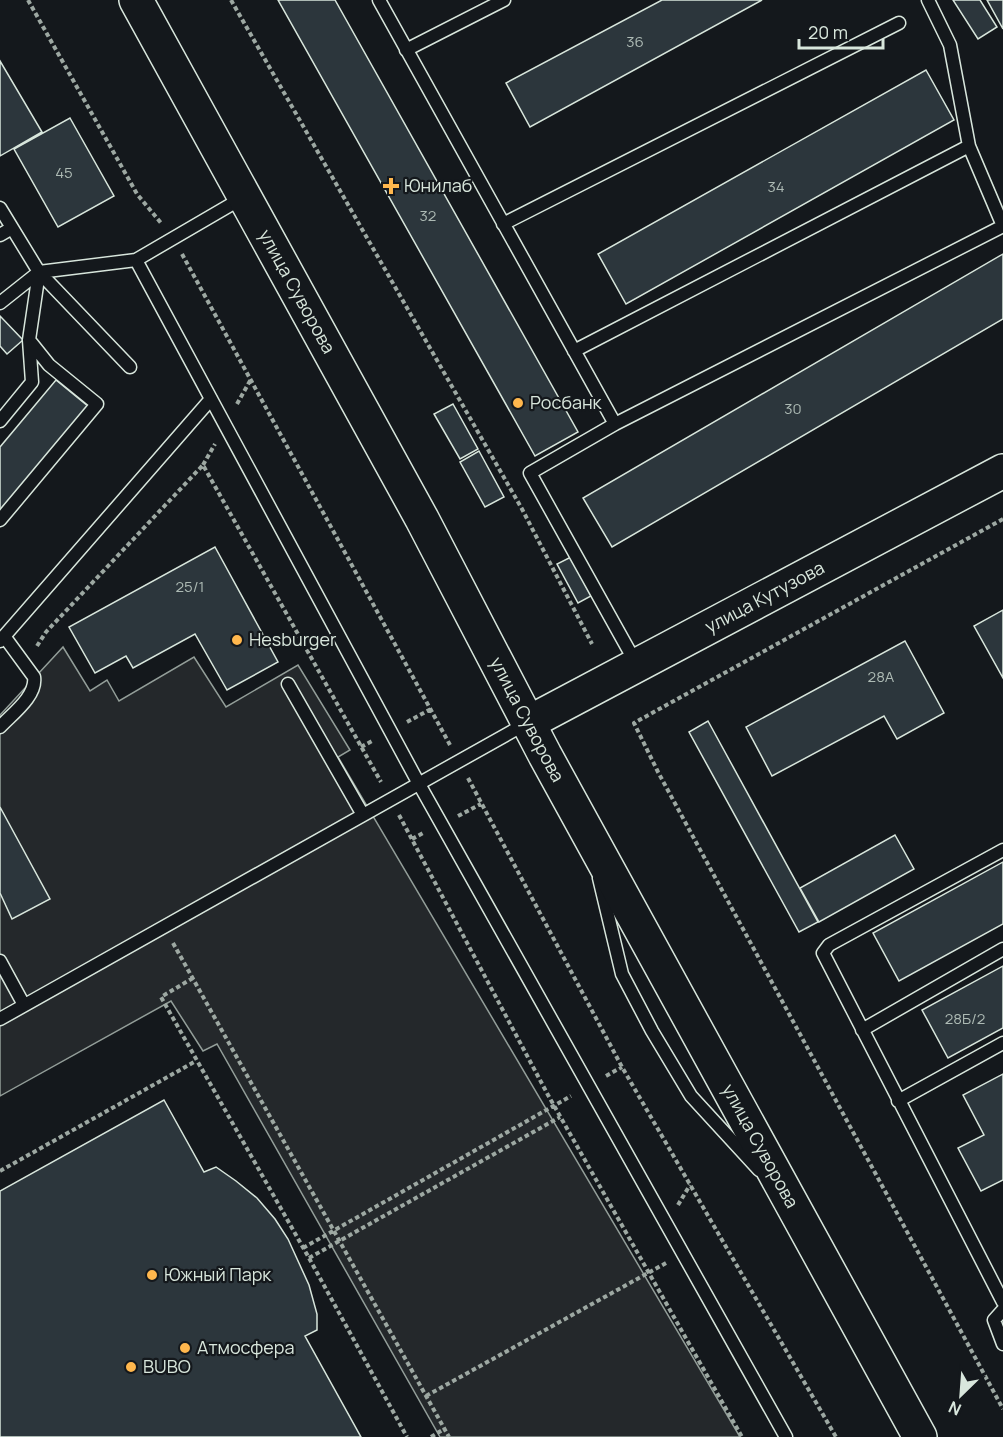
<svg xmlns="http://www.w3.org/2000/svg" width="1003" height="1437" font-family="Manrope,sans-serif">
	<style>
		.parking { fill: #24282b; stroke: #939e99; stroke-width: 1.5 }
		.building { fill: #2c363c; stroke: #d8e6dc; stroke-width: 1.5 }
		.lines { fill: none; stroke-linecap: round; stroke-linejoin: round }
		.lane-casing { stroke: #d8e6dc; stroke-width: 15 }
		.secondary-casing { stroke: #d8e6dc; stroke-width: 36 }
		.path { stroke: #9da8a2; stroke-width: 4; stroke-dasharray: 4.5 3; stroke-linecap: butt }
		.lane { stroke: #14181c; stroke-width: 12 }
		.secondary { stroke: #14181c; stroke-width: 33 }
		.poi-dot { fill: #ffb74d; stroke: #14181c; stroke-width: 2 }
		.labels { text-anchor: middle; stroke-width: 4.5; stroke-linejoin: round; paint-order: stroke }
		.number-label { font-size: 15px; fill: #adbab4 }
		.poi-label { font-size: 18px; fill: #d8e6dc; stroke: #14181c; text-anchor: start }
		.street-label { font-size: 18px; fill: #d8e6dc; stroke: #14181c }
	</style>
	<rect width="100%" height="100%" fill="#14181c"/>
	<path class="parking" d="M63 647 90 691 107 680 119 701 194 657 226 707 298 665 350 750 338 757 740 1437H440L217 1044 203 1051 171 1001 0 1096V715Z"/>
	<path class="building" d="M278 0H335L578 432 535 456Z
		M662 0H762L530 127 506 83Z
		M953 0H980L997 27 978 39Z
		M987 0H1003V29Z
		M0 61 42 132 0 156Z
		M926 70 954 120 626 304 598 254Z
		M70 118 114 196 58 227 14 149Z
		M1003 254V319L612 547 583 498Z
		M0 316 23 340 7 354 0 346Z
		M56 380 89 407 0 513V447Z
		M453 404 478 449 460 459 434 414Z
		M479 451 504 497 485 507 460 462Z
		M215 547 278 662 227 690 195 634 133 668 126 656 95 673 69 627Z
		M571 557 591 596 578 603 557 564Z
		M1003 610V678L974 626Z
		M905 641 944 713 897 739 884 716 772 776 746 727Z
		M708 721 818 922 799 932 689 732Z
		M0 807 50 899 12 919 0 893Z
		M895 835 914 869 819 922 800 888Z
		M1003 862V924L899 981 873 933Z
		M1003 966V1028L948 1058 922 1010Z
		M1003 1074V1180L981 1191 958 1148 984 1135 963 1095Z
		M164 1100 204 1172 216 1167 236 1181 257 1198 275 1219 288 1239 309 1285 317 1314V1330L305 1336 361 1437H0V1191Z"/>
	<g class="lines">
		<defs>
			<path id="lane" d="M379 0 615 424 530 473 637 665
				M928 0 950 45 969 146
				M406 50 504 0
				M0 208 39 272 136 260 244 197
				M503 224 899 23
				M0 235 12 228
				M136 260 419 784 786 1437
				M39 272 130 367
				M0 303 39 272
				M574 351 969 146 1003 226
				M0 421 32 382 29 340 39 272
				M615 424 1003 226
				M0 520 97 404 49 365 29 340
				M0 641 211 399
				M288 684 363 815
				M0 727C12 714 37 696 34 677L4 636
				M1003 850 829 945 823 953 1003 1302
				M599 878 622 974 652 1031 691 1096 759 1170
				M0 961 24 1005
				M0 1019 527 723
				M862 1030 1003 949
				M898 1101 1003 1043
				M1003 1310 994 1320 1003 1344"/>
			<g id="secondary">
				<path id="s1" d="M136 0 422 519 545 755 920 1437"/>
				<path id="s2" d="M528 723 1003 471"/>
			</g>
		</defs>
		<use href="#lane" class="lane-casing"/>
		<use href="#secondary" class="secondary-casing"/>
		<path class="path" d="M28 0 137 194 161 223
			M231 0 522 509 592 644
			M182 254 450 745
			M237 404 251 379
			M203 465 215 444
			M1003 519 634 723 658 772 1003 1409
			M37 646 46 632 203 465 381 782
			M407 722 431 709
			M361 747 374 740
			M468 778 622 1067 836 1437
			M399 815 548 1095 742 1437
			M458 816 481 804
			M412 839 425 832
			M173 943 449 1437
			M193 978 161 997 309 1258 407 1437
			M606 1076 622 1067
			M0 1171 196 1061
			M678 1205 690 1185
			M303 1248 571 1096
			M309 1258 560 1117
			M426 1396 666 1263
			M431 1437 444 1429"/>
		<use href="#lane" class="lane"/>
		<use href="#secondary" class="secondary"/>
	</g>
	<g class="poi-dot">
		<path d="M388 177h6v6h6v6h-6v6h-6v-6h-6v-6h6z"/>
		<circle cx="518" cy="403" r="6"/>
		<circle cx="237" cy="640" r="6"/>
		<circle cx="152" cy="1275" r="6"/>
		<circle cx="185" cy="1348" r="6"/>
		<circle cx="131" cy="1367" r="6"/>
	</g>
	<g class="labels">
		<g class="number-label">
			<text x="635" y="47">36</text>
			<text x="64" y="178">45</text>
			<text x="776" y="192">34</text>
			<text x="428" y="221">32</text>
			<text x="793" y="414">30</text>
			<text x="190" y="592">25/1</text>
			<text x="881" y="682">28А</text>
			<text x="965" y="1024">28Б/2</text>
		</g>
		<g class="poi-label">
			<text x="404" y="192">Юнилаб</text>
			<text x="530" y="409">Росбанк</text>
			<text x="249" y="646">Hesburger</text>
			<text x="164" y="1281">Южный Парк</text>
			<text x="197" y="1354">Атмосфера</text>
			<text x="143" y="1373">BUBO</text>
		</g>
		<g class="street-label">
			<text dy="6" stroke="none"><textPath href="#s1" startOffset="333">улица Суворова</textPath></text>
			<text dy="6" stroke="none"><textPath href="#s2" startOffset="268">улица Кутузова</textPath></text>
			<text dy="6" stroke="none"><textPath href="#s1" startOffset="819">улица Суворова</textPath></text>
			<text dy="6" stroke="none"><textPath href="#s1" startOffset="1305">улица Суворова</textPath></text>
		</g>
	</g>
	<g transform="translate(961 1395) rotate(205)" stroke="#14181c" stroke-width="4.5" paint-order="stroke">
	<path d="M0-4.5L10 22L0 15L-10 22Z" fill="#d8e6dc"/>
	<text y="-9" font-size="16" font-weight="bold" text-anchor="middle" fill="#d8e6dc">N</text>
	</g>
	<path d="M799 39v9h84v-9" fill="none" stroke="#d8e6dc" stroke-width="3"/>
	<text x="808" y="39" font-size="18" fill="#d8e6dc" stroke="#14181c" stroke-width="4.5" paint-order="stroke">20 m</text>
</svg>
